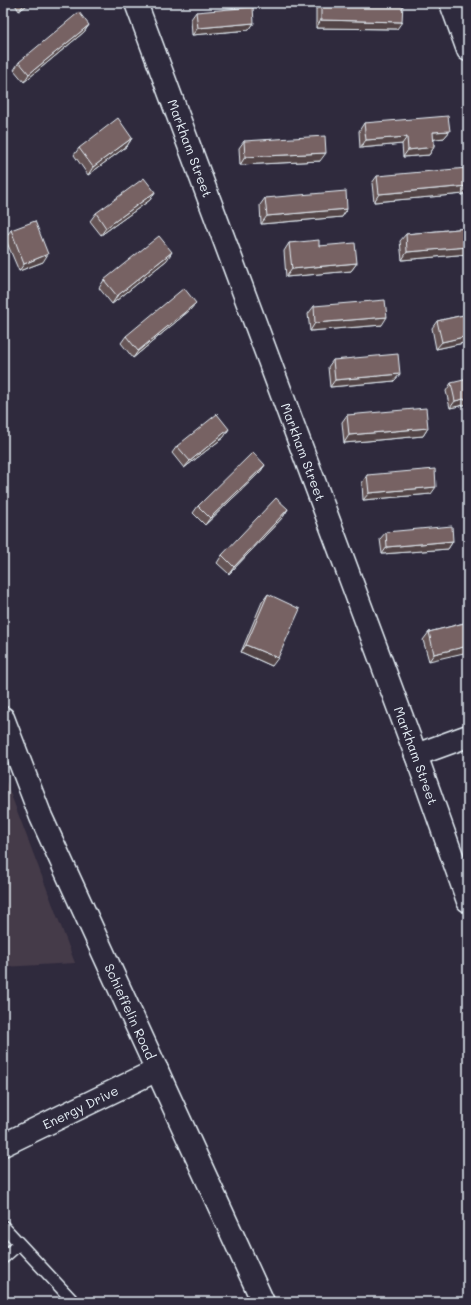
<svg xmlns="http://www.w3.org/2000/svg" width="471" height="1305" font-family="Mali,sans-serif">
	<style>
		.built { fill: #453b49 }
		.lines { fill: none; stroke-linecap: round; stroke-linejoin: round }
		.service-casing { stroke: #e8f1f8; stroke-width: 14 }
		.minor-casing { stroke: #e8f1f8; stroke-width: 25 }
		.tertiary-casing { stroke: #e8f1f8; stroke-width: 25 }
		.service { stroke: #2f2a3d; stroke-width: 11 }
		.minor { stroke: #2f2a3d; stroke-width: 22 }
		.tertiary { stroke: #2f2a3d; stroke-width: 22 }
		.wall { fill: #665456; stroke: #e8f1f8 }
		.shaded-wall { fill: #534546; stroke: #e8f1f8 }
		.building { fill: #776264; stroke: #e8f1f8 }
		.labels { text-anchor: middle; stroke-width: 4; stroke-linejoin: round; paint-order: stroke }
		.street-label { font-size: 13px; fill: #e8f1f8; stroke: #2f2a3d }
	</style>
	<rect width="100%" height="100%" fill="#2f2a3d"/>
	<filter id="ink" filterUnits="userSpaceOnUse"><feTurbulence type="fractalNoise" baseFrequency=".025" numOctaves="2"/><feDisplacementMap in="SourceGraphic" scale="8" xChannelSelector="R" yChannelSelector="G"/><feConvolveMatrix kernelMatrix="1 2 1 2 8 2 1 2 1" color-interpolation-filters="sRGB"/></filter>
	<g filter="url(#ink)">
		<path class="built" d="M3 774 75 963 3 967Z"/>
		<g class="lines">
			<defs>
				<path id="service" d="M3 1226 74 1302
					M3 1258 19 1244"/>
				<g id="minor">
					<path id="s1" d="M136 3 416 755 468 901"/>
					<path d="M451 3 468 50"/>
					<path d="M416 755 468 736"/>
					<path id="s2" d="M3 1145 157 1070"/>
				</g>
				<g id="tertiary">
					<path id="s3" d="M3 718 41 817 263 1302"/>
				</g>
			</defs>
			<use href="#service" class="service-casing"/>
			<use href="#minor" class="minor-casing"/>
			<use href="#tertiary" class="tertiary-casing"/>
			<use href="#service" class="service"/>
			<use href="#minor" class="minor"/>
			<use href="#tertiary" class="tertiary"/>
		</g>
		<path class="wall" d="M14 3H30L19 11Z
			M320 3H403L397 29 316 28V9Z
			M196 12 254 23 249 30 192 35 191 19Z
			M89 25 84 32 24 82 14 70 19 62Z
			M364 123 450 131 444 138 434 139V147L429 155 403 157 402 144 360 148 359 131Z
			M132 138 127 146 88 175 74 155 79 148Z
			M244 141 320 161 240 165 239 148Z
			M377 176 464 194 374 202 372 183Z
			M155 192 150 200 101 235 90 221 96 213Z
			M265 198 347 209 342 217 261 224 260 205Z
			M468 228V254L402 260 400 241 406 234Z
			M11 230 43 262 19 271 5 238Z
			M289 243 319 246 357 263 351 271 286 277 284 251Z
			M167 260 112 304 99 288 104 280Z
			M314 306 382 325 310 331 308 314Z
			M190 310 133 358 121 343 126 336Z
			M468 314V342L436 349 432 328 437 321Z
			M333 360 400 374 394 381 330 387 328 367Z
			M451 383 468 404 450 408 446 391Z
			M347 415 428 428 423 436 344 443 342 422Z
			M224 437 184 468 172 453 177 446Z
			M265 465 260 472 205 525 193 513 198 506Z
			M367 475 431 494 363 500 362 483Z
			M288 509 283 517 229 574 217 563 222 555Z
			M386 532 453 541 448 549 382 554 380 539Z
			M268 594 272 666 241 652 262 602Z
			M468 622 429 661 423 640 429 632Z"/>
		<path class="shaded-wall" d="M25 3H30L19 11Z
			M321 20 402 22 397 29 316 28Z
			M254 23 249 30 192 35 198 28Z
			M89 25 84 32 24 82 29 74Z
			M450 131 444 138 428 140 433 132Z
			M407 137 402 144 360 148 366 140Z
			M132 138 127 146 88 175 93 167Z
			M434 147 429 155 403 157 408 150Z
			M326 153 320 161 240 165 245 157Z
			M468 186V188L464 194 374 202 379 194Z
			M155 192 150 200 101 235 106 228Z
			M347 209 342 217 261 224 267 216Z
			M468 247V254L402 260 407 252Z
			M172 252 167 260 112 304 117 296Z
			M48 254 43 262 19 271 24 264Z
			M357 263 351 271 286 277 292 269Z
			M196 303 190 310 133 358 138 351Z
			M387 317 382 325 310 331 315 323Z
			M468 336V342L436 349 442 342Z
			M400 374 394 381 330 387 335 380Z
			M468 398V404L450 408 455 401Z
			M428 428 423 436 344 443 349 435Z
			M229 429 224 437 184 468 190 461Z
			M265 465 260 472 205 525 210 518Z
			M436 487 431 494 363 500 369 493Z
			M288 509 283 517 229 574 234 567Z
			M453 541 448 549 382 554 387 547Z
			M246 645 278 658 272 666 241 652Z
			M468 646V652L429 661 434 654Z"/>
		<path class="building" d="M321 3H403L402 22 321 20Z
			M253 7 254 23 198 28 196 12Z
			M79 12 89 25 29 74 19 62Z
			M448 116 450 131 433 132 434 147 408 150 407 137 366 140 364 123Z
			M118 118 132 138 93 167 79 148Z
			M325 136 326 153 245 157 244 141Z
			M467 168 468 186 379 194 377 176Z
			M144 178 155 192 106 228 96 213Z
			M346 191 347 209 267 216 265 198Z
			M35 221 48 254 24 264 11 230Z
			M468 228V247L407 252 406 234Z
			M159 236 172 252 117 296 104 280Z
			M319 240V246L355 243 357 263 292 269 289 243Z
			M184 288 196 303 138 351 126 336Z
			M385 300 387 317 315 323 314 306Z
			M468 314V336L442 342 437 321Z
			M398 354 400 374 335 380 333 360Z
			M468 379V398L455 401 451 383Z
			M426 408 428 428 349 435 347 415Z
			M217 414 229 429 190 461 177 446Z
			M253 452 265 465 210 518 198 506Z
			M435 469 436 487 369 493 367 475Z
			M276 498 288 509 234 567 222 555Z
			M452 526 453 541 387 547 386 532Z
			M268 594 300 609 278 658 246 645Z
			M468 622V646L434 654 429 632Z"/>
	</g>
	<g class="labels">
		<g class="street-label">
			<text dy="5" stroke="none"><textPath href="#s1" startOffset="155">Markham Street</textPath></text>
			<text dy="5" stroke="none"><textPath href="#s1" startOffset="479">Markham Street</textPath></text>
			<text dy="5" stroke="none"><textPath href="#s1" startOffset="803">Markham Street</textPath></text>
			<text dy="5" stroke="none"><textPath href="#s3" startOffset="320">Schieffelin Road</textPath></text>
			<text dy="5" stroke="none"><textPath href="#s2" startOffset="86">Energy Drive</textPath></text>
		</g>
	</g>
	<rect width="471" height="1305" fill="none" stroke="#2f2a3d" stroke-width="16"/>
	<rect x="8" y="8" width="455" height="1289" fill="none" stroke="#e8f1f8" stroke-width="1.5" filter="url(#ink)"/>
</svg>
